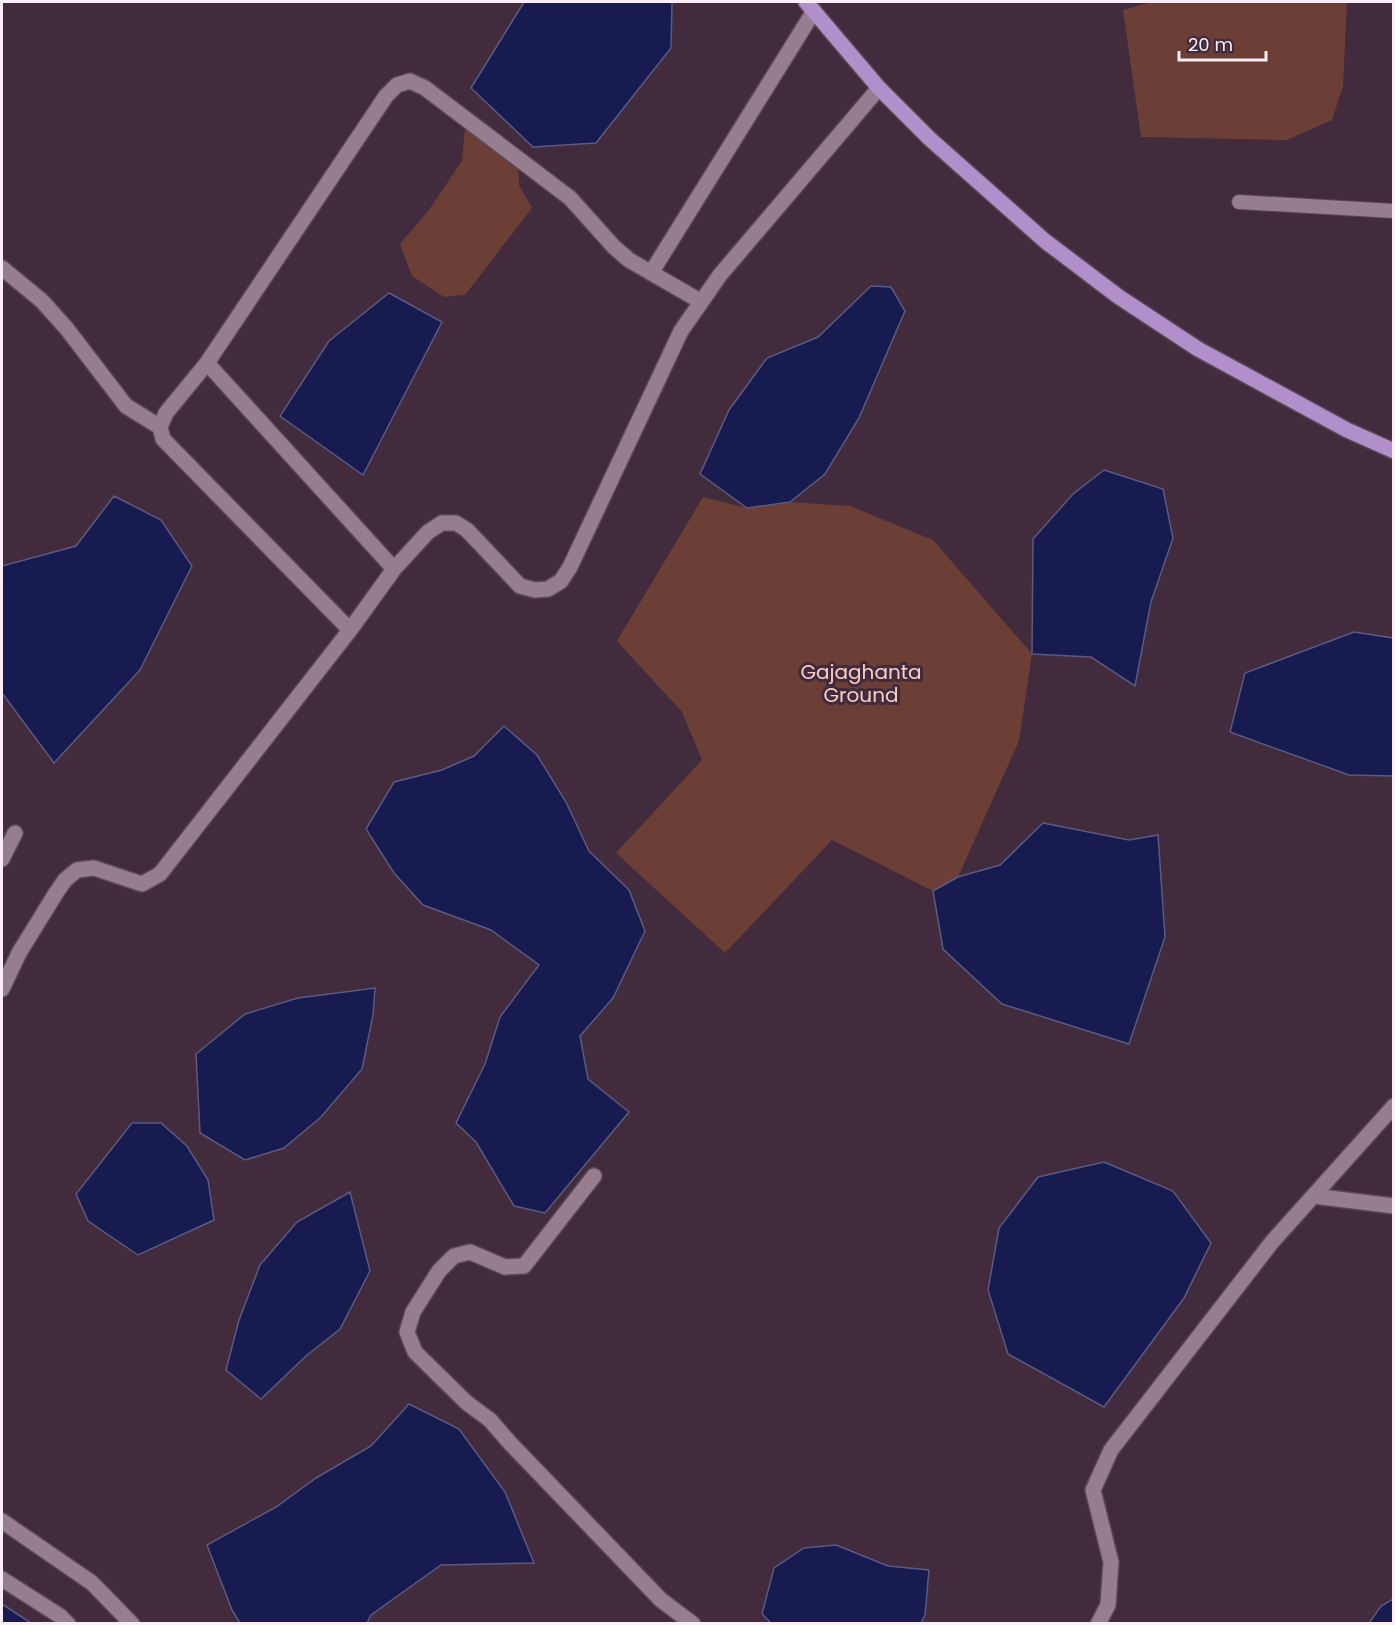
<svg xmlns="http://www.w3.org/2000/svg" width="1395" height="1625" font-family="Poppins,sans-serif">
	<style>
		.green { fill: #6b3f36 }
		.water { fill: #171b4f; stroke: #5c5a82; stroke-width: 1.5 }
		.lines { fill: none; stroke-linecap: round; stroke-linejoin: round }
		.service-casing { stroke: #5a4856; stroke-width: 16 }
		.minor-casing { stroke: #5a4856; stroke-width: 18 }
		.primary-casing { stroke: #5a4856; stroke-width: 18 }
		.service { stroke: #967d90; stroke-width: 14 }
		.minor { stroke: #967d90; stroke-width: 15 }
		.primary { stroke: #b08fca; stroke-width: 15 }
		.labels { text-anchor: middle; stroke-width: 6; stroke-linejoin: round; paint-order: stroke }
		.park-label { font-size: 20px; fill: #f9cec5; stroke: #412b3d }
	</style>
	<rect width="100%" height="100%" fill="#412b3d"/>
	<path class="green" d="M1152 2H1347L1343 86 1332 120 1287 140 1141 137 1123 10Z
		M466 116 518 152 519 185 532 208 465 295 444 297 412 276 400 244 429 210 462 161Z
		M703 497 747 508 790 502 850 506 933 540 1032 654 1019 741 958 877 933 891 832 840 725 953 616 853 702 760 682 712 617 641Z"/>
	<path class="water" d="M524 2H672L671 48 596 143 533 147 471 88Z
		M871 286 891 287 905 311 859 418 825 474 790 502 747 508 700 474 729 410 767 358 818 337Z
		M389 293 442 322 363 475 280 416 329 341Z
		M1104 470 1163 489 1173 538 1151 602 1135 686 1091 657 1032 654 1033 539 1073 494Z
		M114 496 161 520 192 566 140 670 54 763 2 693V566L76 546Z
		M1354 632 1393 638V776L1349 775 1230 732 1245 673Z
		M504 726 537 755 566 802 589 851 629 890 645 931 613 998 580 1036 588 1079 629 1112 545 1213 514 1206 476 1142 456 1123 485 1064 500 1017 539 965 491 930 423 905 394 873 366 829 394 782 442 770 474 756Z
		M1043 823 1129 840 1158 835 1165 937 1129 1044 1002 1004 943 949 933 891 958 877 1000 865Z
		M375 988 373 1015 362 1069 321 1117 284 1148 245 1160 200 1133 196 1054 245 1014 298 998Z
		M132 1123H161L187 1146 208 1180 214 1220 138 1255 88 1221 76 1194Z
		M1104 1162 1173 1191 1211 1243 1184 1298 1104 1407 1008 1354 988 1290 999 1228 1038 1177Z
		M350 1192 370 1271 340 1329 306 1356 261 1399 226 1370 239 1320 260 1265 297 1222Z
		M409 1404 459 1429 505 1492 534 1563 441 1565 371 1615 367 1623H240L232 1610 207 1545 276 1507 316 1478 371 1446Z
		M836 1545 888 1566 929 1570 925 1615 921 1623H771L762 1614 774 1568 804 1548Z
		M1393 1599V1623H1369L1381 1606Z
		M2 1604 31 1623H2Z"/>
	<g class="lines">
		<defs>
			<path id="service" d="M1239 202 1394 211"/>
			<path id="minor" d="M2 268 42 301 67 329 126 406 160 427
				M651 273 814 11
				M207 363 394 569
				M350 630 163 439 160 427 166 413 207 363 386 96 397 85 410 81 425 88 570 198 614 247 629 260 700 301
				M2 859 15 833
				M2 989 19 953 56 893 65 880 77 870 94 868 142 884 160 874 350 630 394 569 428 532 442 523H456L467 530 520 586 535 590 548 589 561 581 570 567 681 331 720 275 879 88
				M594 1176 524 1266 505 1267 470 1252 454 1256 439 1271 413 1312 407 1332 415 1352 467 1403 490 1420 510 1443 661 1600 693 1624
				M1313 1196 1394 1206
				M2 1521 92 1583 132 1624
				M2 1579 60 1616 68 1624
				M1098 1624 1108 1605 1111 1562 1093 1490 1111 1450 1272 1242 1394 1106"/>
			<path id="primary" d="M806 2 879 88 930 139 1045 241 1119 297 1198 349 1347 430 1394 451"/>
		</defs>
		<use href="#service" class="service-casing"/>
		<use href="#minor" class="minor-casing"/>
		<use href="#primary" class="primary-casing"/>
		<use href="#service" class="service"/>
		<use href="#minor" class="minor"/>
		<use href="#primary" class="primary"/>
	</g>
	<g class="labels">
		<g class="park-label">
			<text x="861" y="679">Gajaghanta<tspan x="861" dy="23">Ground</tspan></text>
		</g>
	</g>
	<rect width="1395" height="1625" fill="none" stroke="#fceef9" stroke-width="6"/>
	<path d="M1179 51v9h87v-9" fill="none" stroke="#fceef9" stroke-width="3"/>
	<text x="1188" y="51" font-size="18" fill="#fceef9" stroke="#412b3d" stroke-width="4.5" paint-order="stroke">20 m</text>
</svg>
